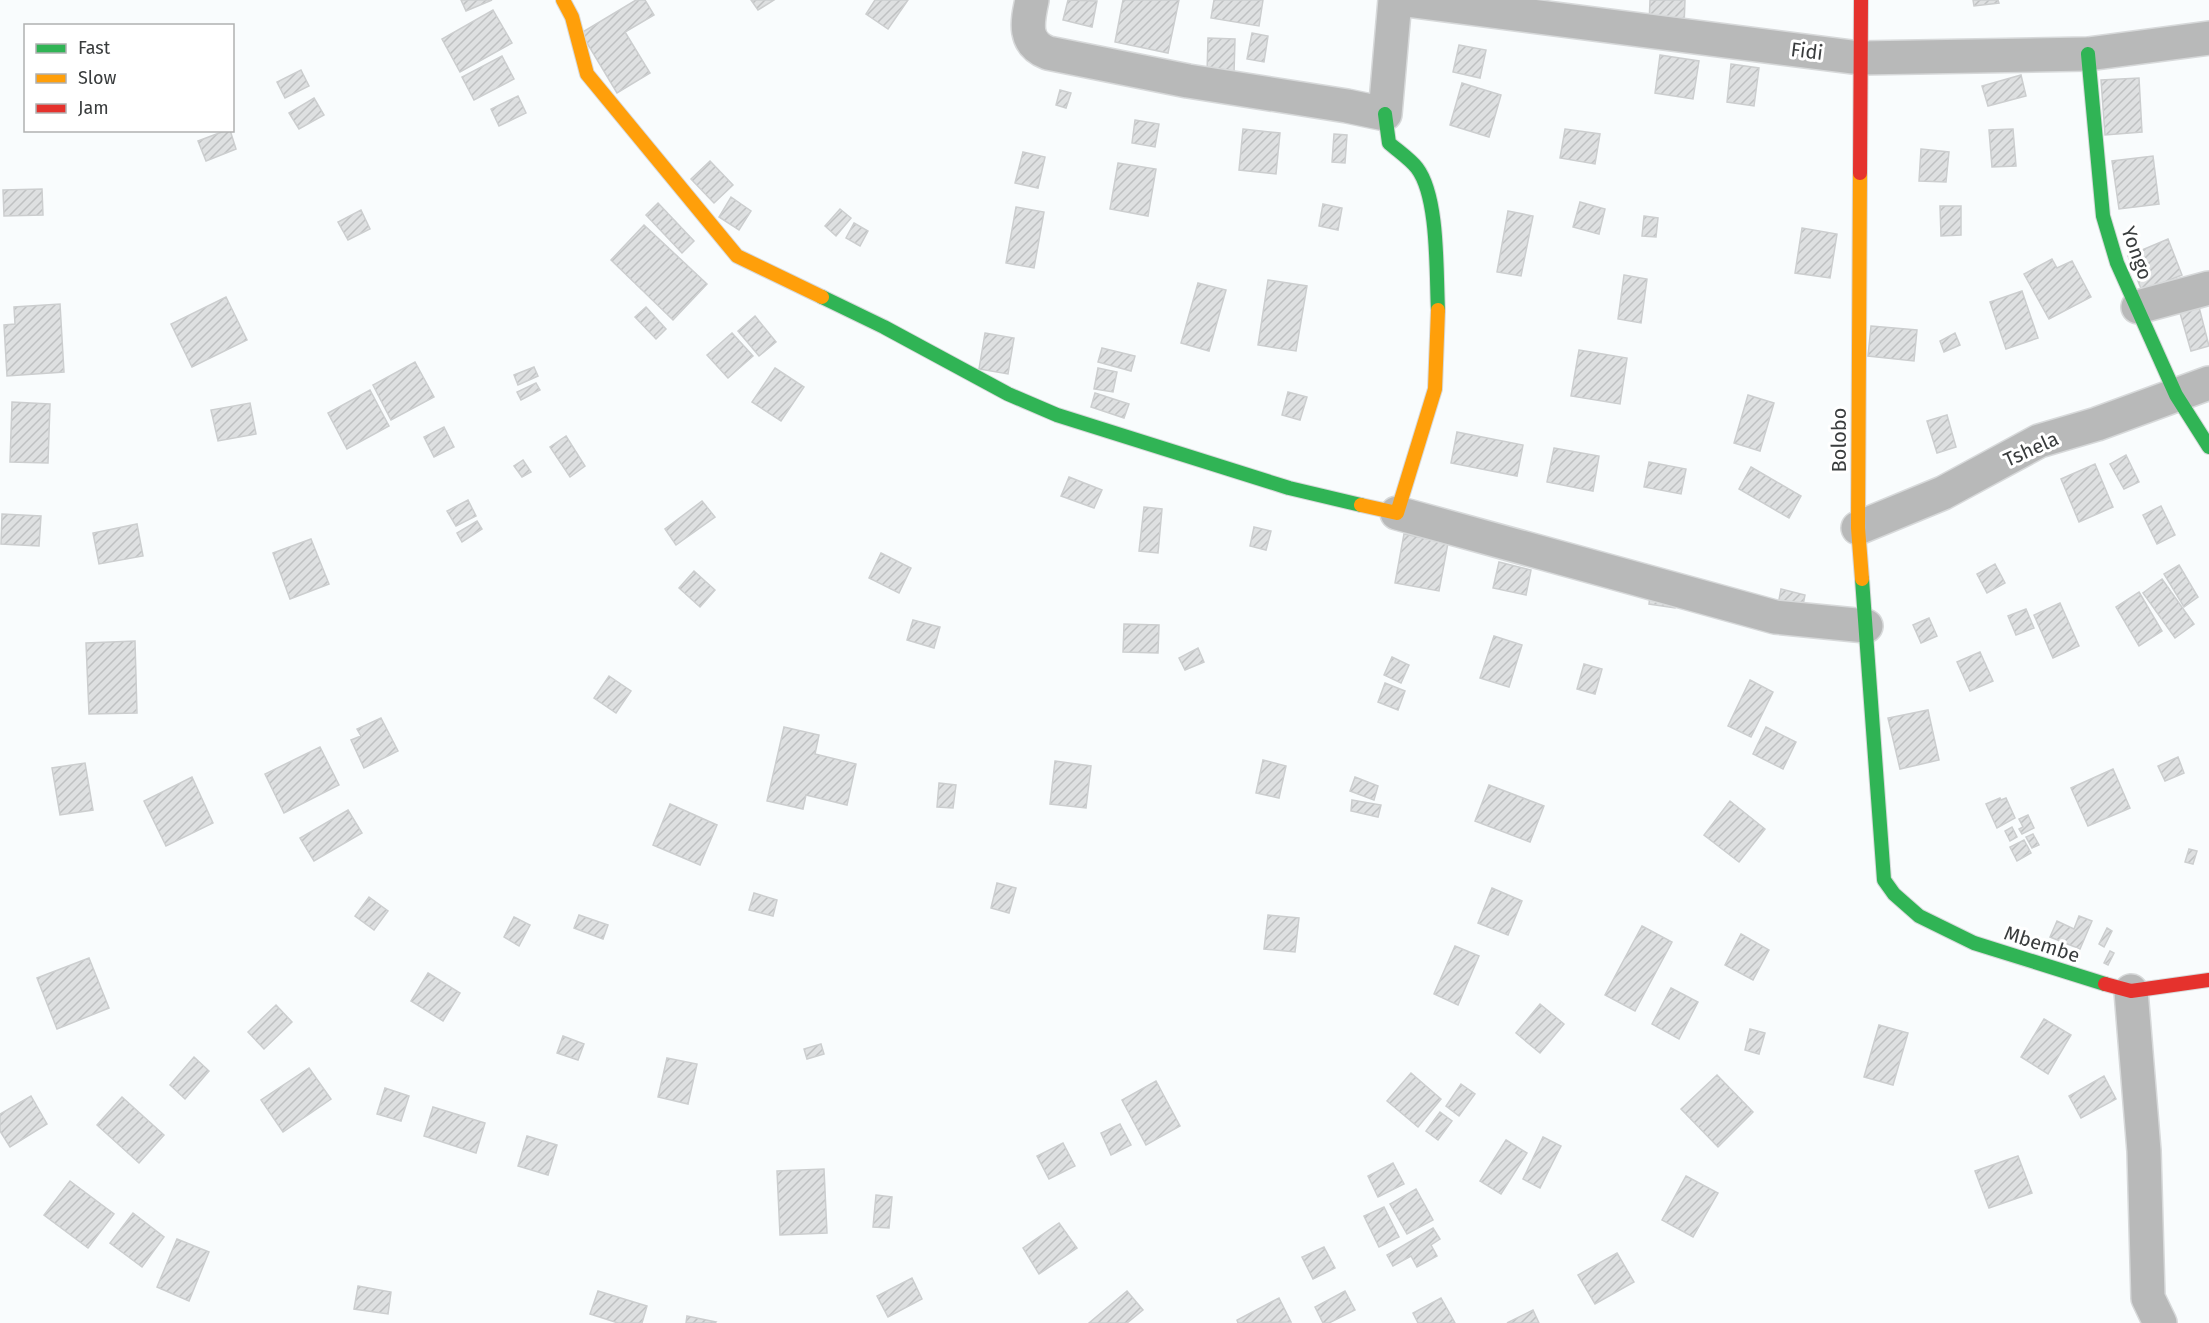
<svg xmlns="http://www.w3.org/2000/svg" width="2209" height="1323" font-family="'Fira Sans',sans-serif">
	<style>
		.building { fill: url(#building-hatch); stroke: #cccecf; stroke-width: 1.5 }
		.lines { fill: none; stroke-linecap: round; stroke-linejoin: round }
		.street-casing { stroke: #d7d9da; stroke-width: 36 }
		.fast-casing { stroke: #d7d9da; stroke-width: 16 }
		.slow-casing { stroke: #d7d9da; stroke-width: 16 }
		.jam-casing { stroke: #d7d9da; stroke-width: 16 }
		.street { stroke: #b8b9b9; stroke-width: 33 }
		.fast { stroke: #30b455; stroke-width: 14 }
		.slow { stroke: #ff9f0a; stroke-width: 14 }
		.jam { stroke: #e5322d; stroke-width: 14 }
		.labels { text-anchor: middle; stroke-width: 6; stroke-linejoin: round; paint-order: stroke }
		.street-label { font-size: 20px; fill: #393c3d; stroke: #fff }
	</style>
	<defs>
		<pattern id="building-hatch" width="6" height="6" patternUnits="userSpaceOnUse" patternTransform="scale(1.5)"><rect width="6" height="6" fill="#dee0e1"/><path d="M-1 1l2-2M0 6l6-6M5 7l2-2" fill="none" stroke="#bfc1c2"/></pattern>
	</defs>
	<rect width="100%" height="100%" fill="#f9fcfd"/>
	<path class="building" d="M461 0H492L466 11Z
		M636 0H645L654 15 625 32 650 73 617 93 581 33Z
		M751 0H774L758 10Z
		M875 0H908L888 29 866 14Z
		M1068 0 1097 1 1092 27 1063 20Z
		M1123 0H1179L1168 53 1115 42Z
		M1214 0H1263L1259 26 1211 18Z
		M1650 0H1685L1684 26 1649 25Z
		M1973 0H1998L1999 3 1974 6Z
		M493 10 512 43 460 72 442 39Z
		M1252 33 1268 36 1264 62 1247 59Z
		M1208 38 1235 39 1234 74 1207 73Z
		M1459 45 1486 50 1480 78 1453 72Z
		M1660 55 1699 61 1693 99 1655 93Z
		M502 56 514 79 474 100 462 77Z
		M1731 64 1759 68 1754 106 1727 102Z
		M301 70 309 86 285 98 277 82Z
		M2021 75 2026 96 1988 106 1982 86Z
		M2139 78 2142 132 2105 135 2101 80Z
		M1462 83 1501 95 1489 137 1450 125Z
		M1060 90 1071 93 1066 108 1056 105Z
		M518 96 526 113 499 126 491 109Z
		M314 98 324 115 299 129 289 113Z
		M1135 120 1159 124 1155 147 1132 143Z
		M1243 129 1280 133 1276 174 1239 170Z
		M1565 129 1600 134 1595 164 1560 158Z
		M2013 129 2016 166 1992 167 1989 130Z
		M227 130H230L236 149 206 161 198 141Z
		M1334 134 1347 135 1345 163 1332 162Z
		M1921 149 1949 152 1946 182 1919 181Z
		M1023 152 1045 157 1038 188 1015 183Z
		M2153 156 2159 204 2119 209 2112 161Z
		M710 161 733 185 714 203 691 179Z
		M1118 163 1156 169 1148 216 1110 209Z
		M42 189 43 215 4 216 3 190Z
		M731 197 751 211 739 230 719 217Z
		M1580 202 1605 209 1599 234 1573 227Z
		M658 203 694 241 682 253 646 215Z
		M1323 204 1342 208 1338 230 1319 226Z
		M1940 206H1961V235L1941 236Z
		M1016 207 1044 212 1034 268 1006 263Z
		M840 209 851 218 836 236 825 226Z
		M361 210 370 229 348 240 338 222Z
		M1508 211 1533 216 1521 276 1497 272Z
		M1644 216 1658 218 1656 237 1642 236Z
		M854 223 868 231 860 246 846 238Z
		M644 225 707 284 673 320 611 260Z
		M1802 228 1837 234 1830 278 1795 273Z
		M2168 239 2182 275 2142 291 2128 256Z
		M2052 259 2057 268 2072 261 2091 297 2049 319 2024 274Z
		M1624 275 1647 279 1641 323 1618 319Z
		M1268 280 1307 286 1296 351 1258 345Z
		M1198 283 1226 290 1209 351 1181 343Z
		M2022 291 2038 338 2006 349 1990 302Z
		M226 297 247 340 192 367 171 324Z
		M60 304 64 372 7 376 4 325 15 324 14 307Z
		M646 307 666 329 656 339 635 317Z
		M2199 307 2209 346 2191 351 2180 313Z
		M755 316 776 342 759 356 738 331Z
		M1871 326 1917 330 1914 361 1868 356Z
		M732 333 753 356 728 378 707 355Z
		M985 333 1014 338 1008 374 979 369Z
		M1955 333 1960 345 1944 352 1940 341Z
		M1102 348 1135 356 1131 371 1098 362Z
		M1579 350 1627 358 1620 404 1571 396Z
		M415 362 434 397 391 420 373 385Z
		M534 367 538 376 518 385 514 375Z
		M775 368 804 387 781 421 752 402Z
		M1098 368 1117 372 1113 392 1094 389Z
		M536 383 540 390 521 400 517 392Z
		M370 390 389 426 347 449 328 413Z
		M1288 392 1307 397 1300 420 1282 415Z
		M1095 393 1129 404 1124 418 1091 407Z
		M1748 395 1774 403 1760 451 1734 443Z
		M12 402 50 404 48 463 10 462Z
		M250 403 256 434 218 441 211 410Z
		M1947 415 1956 447 1937 453 1927 421Z
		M444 427 454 447 434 457 424 437Z
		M1457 432 1523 445 1517 476 1451 463Z
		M566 436 585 466 570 477 550 447Z
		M1554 448 1599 456 1593 491 1547 482Z
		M2126 455 2139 482 2124 489 2110 464Z
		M523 460 531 472 522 477 514 466Z
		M1649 462 1686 469 1681 494 1644 487Z
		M2095 464 2113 507 2079 522 2061 479Z
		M1751 467 1801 496 1789 518 1739 489Z
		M1069 477 1102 490 1094 508 1061 496Z
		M468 500 476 516 456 526 447 511Z
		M702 501 715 517 676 545 665 529Z
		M2161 506 2175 535 2157 544 2143 515Z
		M1144 507 1162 509 1158 553 1139 551Z
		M2 514 41 516 39 546 1 544Z
		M477 521 482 529 462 542 457 533Z
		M137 524 143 556 99 564 93 533Z
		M1254 527 1271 531 1266 550 1250 546Z
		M1404 534 1448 543 1439 591 1395 583Z
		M311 539 329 584 290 599 273 553Z
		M881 553 911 568 899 593 869 578Z
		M1499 562 1531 570 1526 595 1493 588Z
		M1995 564 2005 583 1987 593 1977 574Z
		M2179 565 2198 597 2184 607 2164 574Z
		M694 571 715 590 700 607 679 588Z
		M2162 579 2194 624 2175 638 2143 593Z
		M1651 587 1677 591 1675 608 1649 604Z
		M1781 589 1805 595 1802 610 1778 605Z
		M2139 592 2162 631 2139 646 2116 607Z
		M2060 603 2079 646 2053 658 2034 615Z
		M2026 609 2034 628 2016 635 2008 616Z
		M1929 618 1937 636 1921 643 1913 625Z
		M913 620 940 627 934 648 907 640Z
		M1124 624 1159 625 1158 653 1123 652Z
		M1494 636 1522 645 1509 687 1480 678Z
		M135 641 137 713 89 714 86 643Z
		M1198 648 1204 662 1185 670 1179 658Z
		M1980 652 1993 681 1970 691 1957 662Z
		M1392 657 1409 665 1401 683 1384 675Z
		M1584 664 1602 669 1595 694 1577 689Z
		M609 676 631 691 616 713 594 698Z
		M1750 680 1773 692 1751 737 1728 726Z
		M1385 683 1405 691 1398 710 1378 702Z
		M1928 710 1939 760 1900 769 1888 718Z
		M381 718 398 751 364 768 351 740 361 736 357 729Z
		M784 727 819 735 815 754 856 764 847 805 806 795 803 809 767 801Z
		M1766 727 1796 742 1783 769 1753 754Z
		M320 747 339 785 284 813 265 774Z
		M2178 757 2184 773 2165 781 2158 766Z
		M1263 760 1286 766 1279 798 1256 793Z
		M1055 761 1091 766 1086 808 1050 804Z
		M85 763 93 810 60 815 52 768Z
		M2113 769 2130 808 2088 826 2071 788Z
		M192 777 213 823 166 846 144 801Z
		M1355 777 1378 786 1374 800 1350 791Z
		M939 783 956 785 953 808 937 807Z
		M1489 785 1544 806 1530 842 1475 821Z
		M2000 798 2001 800 2006 798 2015 818 1997 828 1986 804Z
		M1352 800 1381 805 1378 817 1351 811Z
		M1730 801 1765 829 1739 862 1704 835Z
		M670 804 717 825 700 865 653 845Z
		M348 810 362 833 314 861 300 838Z
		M2028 815 2034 828 2022 834 2019 829 2023 827 2019 819Z
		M2012 827 2017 837 2010 841 2005 831Z
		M2033 834 2039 845 2032 848 2026 837Z
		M2024 840 2031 853 2017 861 2010 847Z
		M2189 849 2197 851 2193 864 2185 862Z
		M997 883 1016 888 1009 913 991 908Z
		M1492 888 1522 901 1508 935 1478 923Z
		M754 893 777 900 773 916 749 910Z
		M369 897 388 911 374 930 355 916Z
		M579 915 608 925 603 939 574 928Z
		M1268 915 1299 918 1295 952 1264 949Z
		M2079 916 2092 921 2080 949 2050 937 2057 921 2074 929Z
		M514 917 530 925 519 946 504 937Z
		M1642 926 1672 942 1635 1011 1605 995Z
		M2107 928 2112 931 2104 947 2099 944Z
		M1741 934 1769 950 1753 980 1725 965Z
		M1455 946 1479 956 1458 1005 1434 994Z
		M2110 951 2114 953 2108 965 2104 963Z
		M89 958 109 1008 57 1029 37 978Z
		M428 973 460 993 443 1021 411 1001Z
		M1671 988 1698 1002 1679 1039 1652 1024Z
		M1540 1004 1564 1024 1540 1053 1516 1033Z
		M276 1005 292 1022 264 1049 248 1032Z
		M2044 1019 2071 1035 2048 1074 2021 1057Z
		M1879 1025 1908 1033 1893 1085 1864 1077Z
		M1750 1029 1765 1033 1759 1054 1745 1050Z
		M563 1036 584 1044 578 1060 557 1053Z
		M821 1044 824 1054 807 1059 804 1049Z
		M194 1057 209 1071 185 1099 170 1085Z
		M667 1058 697 1064 688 1104 658 1097Z
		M309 1068 331 1099 283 1132 261 1100Z
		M1411 1073 1441 1099 1418 1127 1387 1101Z
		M1717 1075 1753 1112 1718 1147 1681 1109Z
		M2104 1076 2116 1099 2081 1118 2069 1096Z
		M1156 1081 1180 1126 1146 1145 1122 1100Z
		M1461 1084 1475 1094 1459 1116 1446 1106Z
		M385 1088 409 1096 401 1121 377 1114Z
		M31 1096 47 1124 10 1147 0 1131V1114Z
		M122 1097 164 1135 139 1163 97 1125Z
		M433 1107 485 1123 476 1153 424 1136Z
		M1440 1112 1452 1121 1438 1140 1426 1131Z
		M1120 1124 1131 1145 1111 1155 1101 1133Z
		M527 1136 557 1145 548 1175 518 1166Z
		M1543 1137 1561 1146 1540 1188 1523 1179Z
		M1506 1140 1527 1153 1501 1194 1480 1181Z
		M1063 1143 1075 1166 1049 1179 1037 1156Z
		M2018 1156 2032 1193 1989 1208 1975 1171Z
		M1393 1163 1404 1184 1378 1197 1368 1176Z
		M824 1169 827 1233 780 1235 777 1171Z
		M1686 1176 1718 1193 1693 1237 1662 1220Z
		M70 1181 114 1214 88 1248 44 1215Z
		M1416 1189 1433 1220 1407 1234 1390 1204Z
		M876 1195 892 1197 889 1228 873 1227Z
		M1384 1207 1399 1237 1379 1247 1364 1216Z
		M133 1213 164 1237 142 1267 110 1243Z
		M1059 1223 1077 1248 1039 1274 1023 1248Z
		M1433 1228 1440 1239 1431 1245 1437 1256 1417 1267 1411 1256 1393 1266 1387 1255Z
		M177 1239 209 1252 189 1301 157 1287Z
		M1324 1247 1335 1268 1313 1279 1302 1257Z
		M1617 1253 1634 1282 1595 1304 1578 1275Z
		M912 1278 922 1299 888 1317 877 1296Z
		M358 1286 391 1292 388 1314 354 1309Z
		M598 1291 647 1306 642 1323H618L590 1314Z
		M1127 1291 1143 1310 1127 1323H1089Z
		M1345 1291 1355 1310 1329 1323H1323L1315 1307Z
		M1279 1298 1291 1322 1238 1323 1237 1320Z
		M1441 1298 1455 1323H1418L1413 1313Z
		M1533 1310 1539 1323H1507Z
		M687 1316 716 1322 715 1323H686Z"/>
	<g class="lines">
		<defs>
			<path id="street" d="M1032 0C1027 23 1023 43 1048 53L1188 81 1347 106 1385 114 1395 0
				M1406 0 1860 58 2088 54 2209 38
				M2138 307 2209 288
				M1397 513 1775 617 1866 626
				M1858 528 1943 493 2039 441 2097 424 2209 383
				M2131 991 2144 1151 2148 1298 2160 1323"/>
			<path id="fast" d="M2088 54 2103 216 2117 263 2176 395 2209 447
				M1385 114 1389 143C1398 151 1410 159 1417 168 1439 197 1436 273 1438 310
				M822 297 884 327 1008 394 1057 415 1289 488 1361 505
				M1862 579 1884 880 1894 894 1919 916 1974 943 2105 984"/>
			<path id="slow" d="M563 0 572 17 587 74 737 256 822 297
				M1860 173 1858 528 1862 579
				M1361 505 1397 513 1435 389 1438 310"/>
			<path id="jam" d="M1860 173 1861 0
				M2105 984 2131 991 2209 980"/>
		</defs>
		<use href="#street" class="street-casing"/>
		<use href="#fast" class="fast-casing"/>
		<use href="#slow" class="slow-casing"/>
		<use href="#jam" class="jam-casing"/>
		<use href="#street" class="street"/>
		<use href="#fast" class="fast"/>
		<use href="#slow" class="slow"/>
		<use href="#jam" class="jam"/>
	</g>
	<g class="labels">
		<g class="street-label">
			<text transform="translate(1807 51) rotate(7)" y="7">Fidi</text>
			<text transform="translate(2137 253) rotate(70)" y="7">Yongo</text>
			<text transform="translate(1839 440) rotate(-90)" y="7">Bolobo</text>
			<text transform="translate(2031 449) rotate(-24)" y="7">Tshela</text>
			<text transform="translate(2042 944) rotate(18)" y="7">Mbembe</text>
		</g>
	</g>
	<rect x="24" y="24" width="210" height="108" fill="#ffffff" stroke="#b0b1b1" stroke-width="1.5"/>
	<rect x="36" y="44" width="30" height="9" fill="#30b455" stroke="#b0b1b1" stroke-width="1.5"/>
	<text x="78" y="54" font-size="18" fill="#393c3d">Fast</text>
	<rect x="36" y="74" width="30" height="9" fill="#ff9f0a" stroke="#b0b1b1" stroke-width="1.5"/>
	<text x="78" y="84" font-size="18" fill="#393c3d">Slow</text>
	<rect x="36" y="104" width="30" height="9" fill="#e5322d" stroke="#b0b1b1" stroke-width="1.5"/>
	<text x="78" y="114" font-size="18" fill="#393c3d">Jam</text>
</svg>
